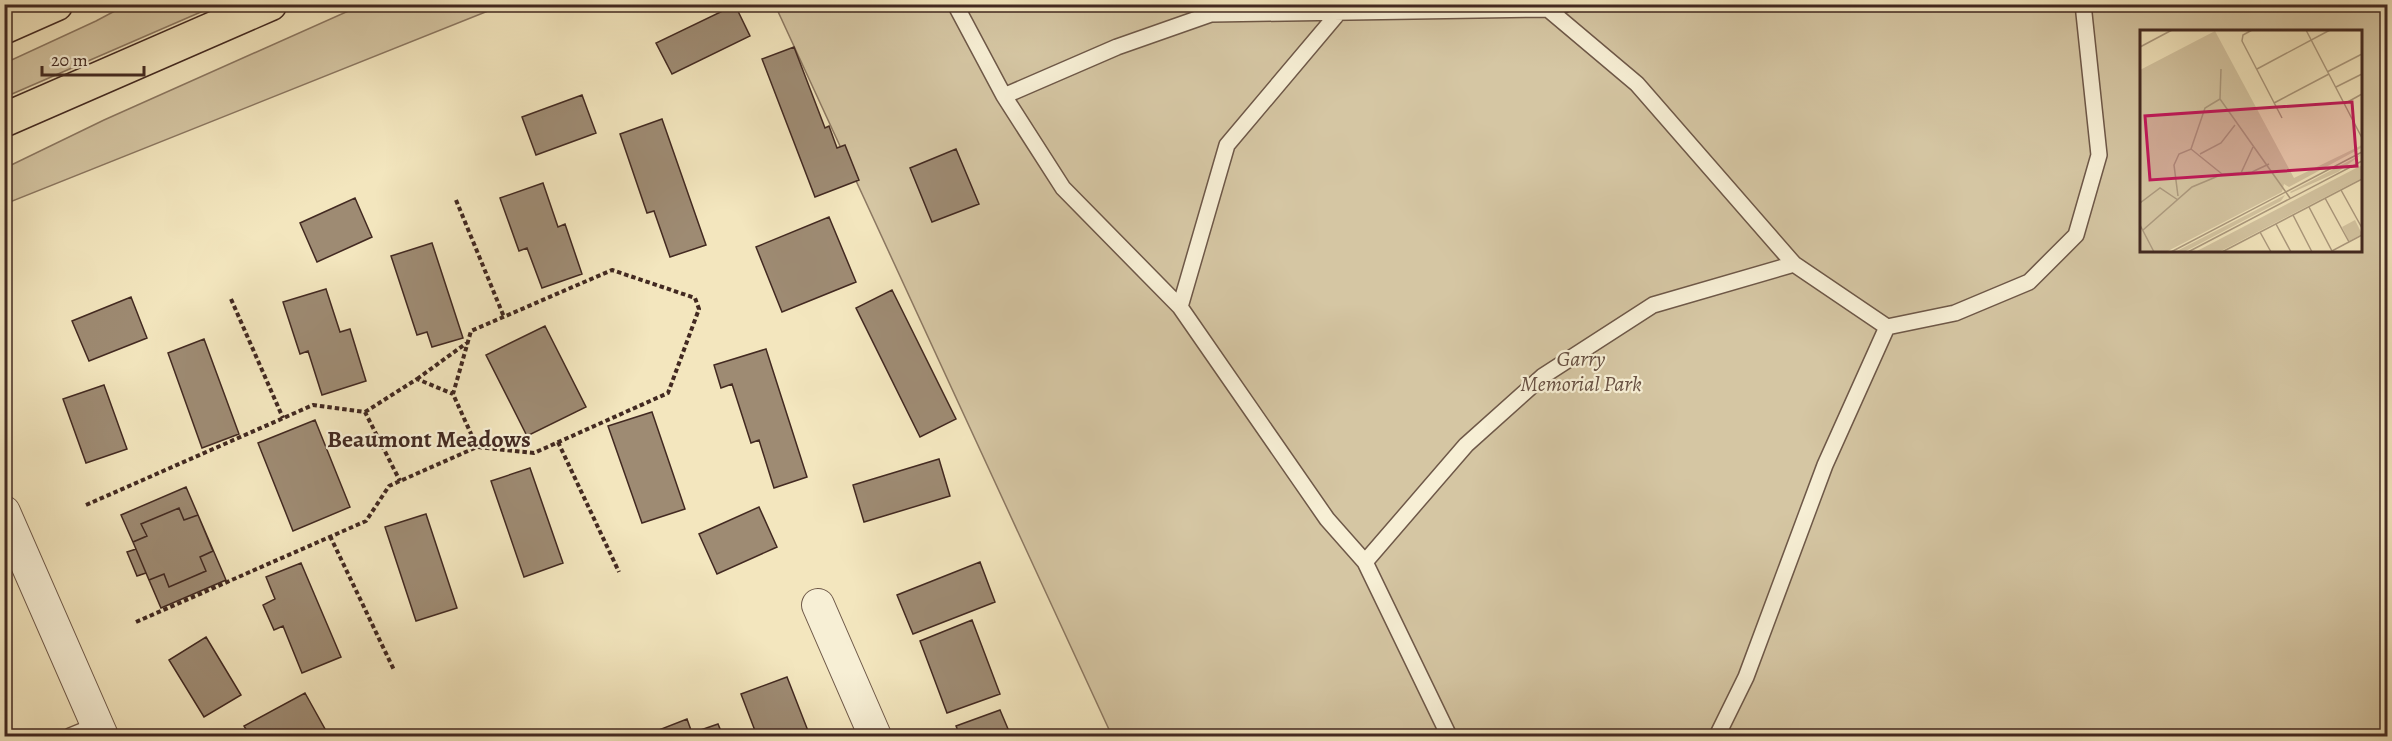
<svg xmlns="http://www.w3.org/2000/svg" width="2392" height="741" font-family="Alegreya,serif">
	<style>
		.green { fill: #d5c6a3; stroke: #8c7862; stroke-width: 1.5; fill-rule: evenodd }
		.building { fill: #9e8b73; stroke: #422921; stroke-width: 1.5 }
		.lines { fill: none; stroke-linecap: round; stroke-linejoin: round }
		.lane-casing { stroke: #6e5848; stroke-width: 18 }
		.street-casing { stroke: #6e5848; stroke-width: 34 }
		.primary-casing { stroke: #422921; stroke-width: 36 }
		.path { stroke: #422921; stroke-width: 4; stroke-dasharray: 4.5 3; stroke-linecap: butt }
		.lane { stroke: #f7efd5; stroke-width: 15 }
		.street { stroke: #f7efd5; stroke-width: 32 }
		.primary { stroke: #f3e6be; stroke-width: 33 }
		.labels { text-anchor: middle; stroke-width: 4.5; stroke-linejoin: round; paint-order: stroke }
		.park-label { font-size: 22px; font-style: italic; fill: #675042; stroke: #f7efd5 }
		.neighbourhood-label { font-size: 24px; font-weight: bold; fill: #422921; stroke: #f7efd5 }
		.inset-road { fill: none; stroke: #ac9a7f; stroke-width: 1.5 }
		.view { fill: #c2185b; fill-opacity: 0.15; stroke: #c2185b; stroke-width: 3 }
		.inset-edge { fill: none; stroke: #422921; stroke-width: 3 }
	</style>
	<rect width="100%" height="100%" fill="#f3e6be"/>
	<filter id="stains"><feTurbulence type="fractalNoise" baseFrequency=".00333" numOctaves="4"/><feColorMatrix values="0 0 0 0 .2 0 0 0 0 .09 0 0 0 0 .02 0 0 0 .5 -.17"/></filter>
	<radialGradient id="worn" r=".72"><stop offset=".6" stop-color="#630" stop-opacity="0"/><stop offset="1" stop-color="#630" stop-opacity=".3"/></radialGradient>
	<path class="green" d="M364 4 503 5 5 204V168L104 120Z
		M126 5H217L5 97V63L96 21Z
		M775 5H2387V736H1112ZM2142 32H2360V250H2142Z"/>
	<path class="building" d="M735 5 750 36 672 74 656 43Z
		M794 47 825 128 829 126 837 148 845 145 859 180 815 197 762 59Z
		M582 95 596 133 536 155 522 117Z
		M662 119 706 245 670 257 654 211 647 213 620 134Z
		M956 149 979 204 932 222 910 168Z
		M543 183 558 227 565 224 582 274 542 288 527 248 519 251 500 198Z
		M355 198 372 237 317 262 300 223Z
		M829 217 856 282 782 312 756 247Z
		M432 243 463 338 432 347 427 332 417 335 391 256Z
		M326 289 340 332 350 329 366 381 322 395 308 351 300 354 283 302Z
		M892 290 956 419 920 437 856 308Z
		M131 297 147 338 89 361 72 321Z
		M545 326 586 407 527 436 486 355Z
		M204 339 239 434 202 448 168 353Z
		M766 349 807 477 774 488 759 440 751 443 732 384 721 388 714 365Z
		M104 385 127 449 86 463 63 399Z
		M652 412 685 509 642 523 608 426Z
		M315 420 350 507 293 531 258 443Z
		M939 459 950 496 864 522 853 485Z
		M530 468 563 563 524 577 491 481Z
		M186 487 226 580 161 608 146 573 137 576 127 552 136 549 121 515Z
		M759 507 777 547 717 574 699 534Z
		M179 508 184 520 198 515 213 551 200 557 206 571 169 587 164 574 149 580 133 542 147 536 141 524Z
		M426 514 457 608 416 621 385 527Z
		M980 562 995 602 913 634 897 595Z
		M301 563 341 657 302 673 283 626 274 630 263 605 275 599 266 577Z
		M972 620 1000 694 947 713 920 641Z
		M206 637 241 695 204 717 169 660Z
		M787 677 810 736H757L741 694Z
		M305 693 325 729 312 736H250L244 726Z
		M1000 710 1011 736H960L956 726Z
		M687 719 692 733 718 724 723 736H653L651 733Z"/>
	<g class="lines">
		<defs>
			<path id="lane" d="M955 4 1004 96 1063 188 1180 307 1327 519 1365 562 1449 736
				M1548 9 1637 84 1794 264 1887 327 1955 313 2029 282 2076 235 2099 155 2083 4
				M1004 96 1117 47 1211 14 1548 9 1566 4
				M1180 307 1227 145 1340 11
				M1365 562 1466 445 1543 376 1653 305 1794 264
				M70 736 97 725
				M1717 736 1746 677 1825 465 1887 327"/>
			<path id="street" d="M4 512 102 736
				M818 605 875 736"/>
			<path id="primary" d="M4 27 56 4
				M4 120 270 4"/>
		</defs>
		<use href="#lane" class="lane-casing"/>
		<use href="#street" class="street-casing"/>
		<use href="#primary" class="primary-casing"/>
		<path class="path" d="M456 200 504 317
			M231 299 283 418
			M417 379 468 342
			M365 412 417 379 453 394
			M558 442 619 572
			M86 505 313 405 365 412 400 481
			M330 536 394 670
			M136 622 366 521 389 486 400 481 477 447 534 453 668 393 699 309 695 298 612 270 471 331 453 394 477 447"/>
		<use href="#lane" class="lane"/>
		<use href="#street" class="street"/>
		<use href="#primary" class="primary"/>
	</g>
	<g class="labels">
		<g class="park-label">
			<text x="1581" y="366">Garry<tspan x="1581" dy="25">Memorial Park</tspan></text>
		</g>
		<g class="neighbourhood-label">
			<text x="429" y="447">Beaumont Meadows</text>
		</g>
	</g>
	<g transform="translate(2140 30)">
		<rect width="222" height="222" fill="#f3e6be"/>
		<path d="M75 1 154 148 222 115 221 118 149 157 144 154 142 162 26 222H2L0 40ZM222 124 198 142 151 163 150 162ZM222 135V148L79 222H55ZM145 165 141 171 44 222H35ZM215 190 222 204 209 211 202 197Z" fill="#d5c6a3"/>
		<path class="inset-road" d="M112 0 103 5 102 11 142 88M166 0 222 108M0 17 32 0M81 39 80 69 150 168M117 39 190 0M187 42 222 24M196 57 222 44M134 73 189 44M204 74 222 64M51 119 65 78 80 69M60 124 81 113 95 95M101 143 113 117M201 160 222 198M38 166 34 135 39 124 51 119 82 144M185 168 209 212M0 173 20 158 38 170M169 177 192 221 222 205M153 185 172 222M136 194 151 222M0 195 14 222M3 200 52 157 83 144 112 142 129 134M120 202 131 222M31 222 222 122M48 222 222 131M82 222 222 149"/>
		<path class="view" d="M212 72 217 136 10 150 5 86Z"/>
		<rect width="222" height="222" class="inset-edge"/>
	</g>
	<rect width="2392" height="741" fill="none" stroke="#f3e6be" stroke-width="24"/>
	<rect x="6" y="6" width="2380" height="729" fill="none" stroke="#422921" stroke-width="3"/>
	<rect x="12" y="12" width="2368" height="717" fill="none" stroke="#422921" stroke-width="1.5"/>
	<path d="M42 66v9h102v-9" fill="none" stroke="#422921" stroke-width="3"/>
	<text x="51" y="66" font-size="18" fill="#422921" stroke="#f7efd5" stroke-width="4.5" paint-order="stroke">20 m</text>
	<rect width="100%" height="100%" filter="url(#stains)"/>
	<rect width="100%" height="100%" fill="url(#worn)"/>
</svg>
